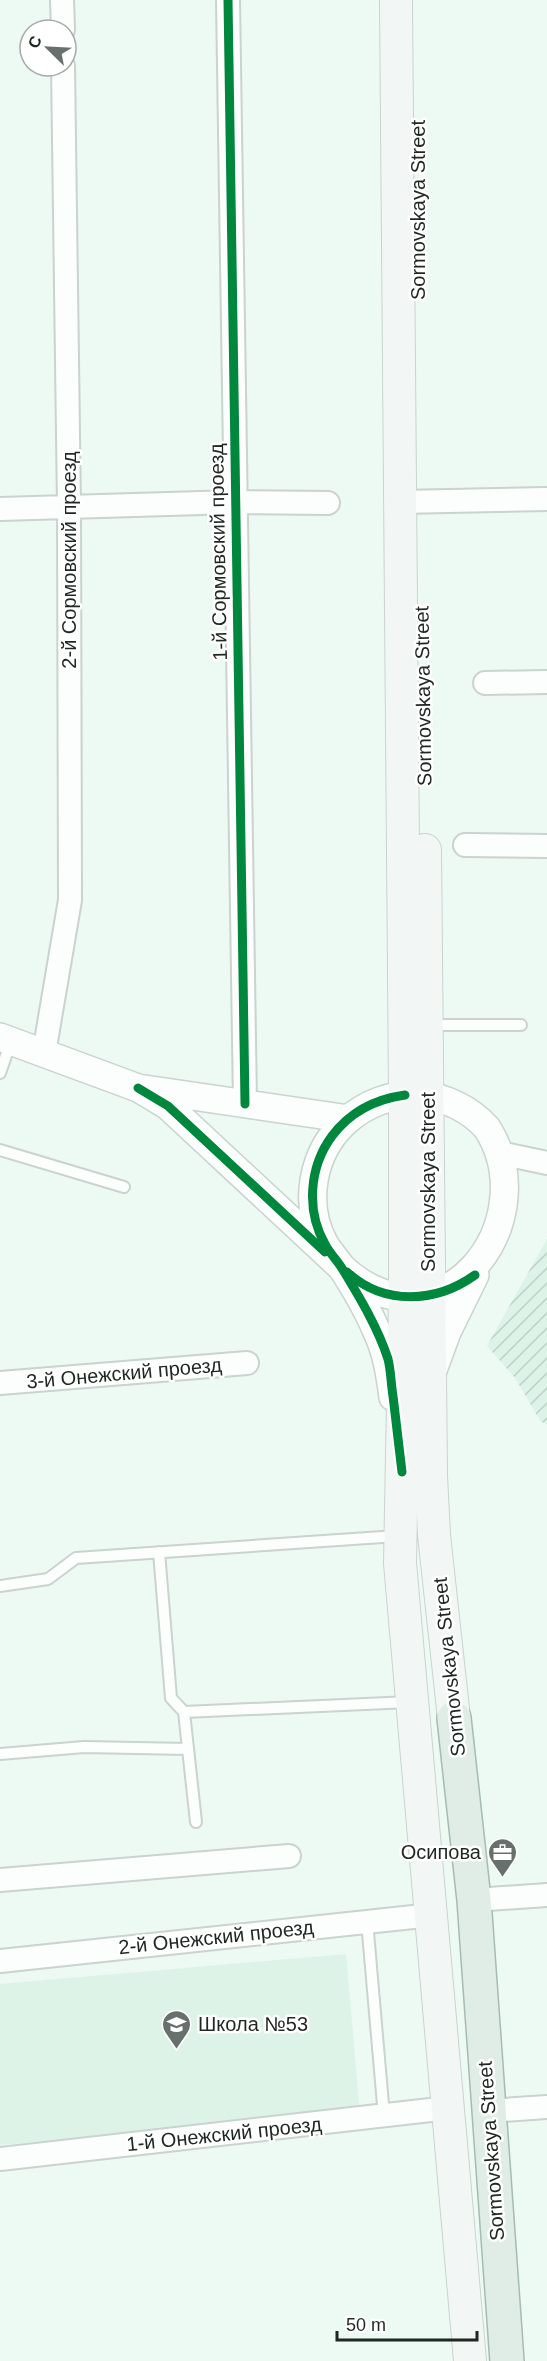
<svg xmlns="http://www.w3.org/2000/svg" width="547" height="2361" font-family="Arial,sans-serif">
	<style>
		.built { fill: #ddf3e8 }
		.industrial { fill: url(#industrial-furrows) }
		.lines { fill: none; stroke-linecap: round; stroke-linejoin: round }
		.service-casing { stroke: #cad3ce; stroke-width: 14 }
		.minor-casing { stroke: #cad3ce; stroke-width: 26 }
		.tertiary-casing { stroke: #cad3ce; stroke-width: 30 }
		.secondary-casing { stroke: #cad3ce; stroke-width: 34 }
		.trunk-casing { stroke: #a6bbb2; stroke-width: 36 }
		.service { stroke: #fcfefd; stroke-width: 10 }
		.minor { stroke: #fcfefd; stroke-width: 22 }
		.tertiary { stroke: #fcfefd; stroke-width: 27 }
		.secondary { stroke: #f2f7f5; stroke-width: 32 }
		.trunk { stroke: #e0ece6; stroke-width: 33 }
		.cycleway-casing { stroke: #fff; stroke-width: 13 }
		.cycleway { stroke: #00873e; stroke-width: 9 }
		.labels { text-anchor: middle; stroke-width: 5; stroke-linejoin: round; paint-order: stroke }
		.street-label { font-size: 20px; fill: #1f2723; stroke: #fff }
		.poi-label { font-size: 20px; fill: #1f2723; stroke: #fff; text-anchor: end }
	</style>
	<defs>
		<pattern id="industrial-furrows" width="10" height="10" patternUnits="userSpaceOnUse" patternTransform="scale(1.5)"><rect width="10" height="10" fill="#ddf3e8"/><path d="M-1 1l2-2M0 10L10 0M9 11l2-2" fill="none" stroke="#bdd0c7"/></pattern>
	</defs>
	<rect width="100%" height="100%" fill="#edf9f3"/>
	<path class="built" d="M346 1954 360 2114 0 2145V1984Z"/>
	<path class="industrial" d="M547 1239V1424L541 1422 515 1378 487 1346Z"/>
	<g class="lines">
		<defs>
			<path id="service" d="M428 1025H521
				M0 1073 11 1041
				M0 1150 124 1187
				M159 1552 171 1698 184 1712 196 1822
				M0 1586 48 1579 76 1558 397 1536
				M184 1712 410 1702
				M0 1754 84 1747 188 1749
				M367 1921 384 2116"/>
			<path id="minor" d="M62 0 63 30
				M228 0 245 1104
				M400 502 547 499
				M0 509 235 502 328 503
				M485 683 547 682
				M465 845 547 846
				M44 1053 70 900 69 507 63 66
				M504 1154 547 1163
				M0 1383 247 1363
				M0 1880 289 1856
				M474 1900 547 1895
				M0 1961 432 1915
				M488 2111 547 2107
				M0 2159 448 2108"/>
			<path id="tertiary" d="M0 1037 138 1088 349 1119
				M138 1088 168 1106 341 1267C440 1359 547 1222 487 1128 470 1109 445 1097 420 1095 392 1093 365 1104 345 1122 312 1153 303 1203 324 1243 329 1252 337 1260 342 1268 355 1288 368 1310 377 1332 387 1353 390 1375 393 1397
				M433 1370 447 1332 475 1275"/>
			<path id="secondary" d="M396 0 405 1095V1297L400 1563 470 2361
				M425 850 431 1476 434 1535 454 1718"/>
			<path id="trunk" d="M454 1718 474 1900 507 2361"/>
		</defs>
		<use href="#service" class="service-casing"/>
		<use href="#minor" class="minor-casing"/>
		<use href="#tertiary" class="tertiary-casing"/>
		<use href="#secondary" class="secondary-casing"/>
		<use href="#trunk" class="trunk-casing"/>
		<use href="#service" class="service"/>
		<use href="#minor" class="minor"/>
		<use href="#tertiary" class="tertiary"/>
		<use href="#secondary" class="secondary"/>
		<use href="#trunk" class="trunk"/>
		<defs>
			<path id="cycleway" d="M228 0 245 1104
				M138 1088 168 1106 325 1252
				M347 1272C384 1306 436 1303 475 1275
				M402 1472C399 1447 396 1421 393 1396 391 1384 391 1371 388 1359 378 1328 360 1298 343 1270 338 1261 330 1254 325 1244 306 1211 309 1167 332 1136 350 1112 376 1099 405 1095"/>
		</defs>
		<use href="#cycleway" class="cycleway-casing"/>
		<use href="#cycleway" class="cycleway"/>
	</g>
	<defs>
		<symbol id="office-pin" viewBox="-11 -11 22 30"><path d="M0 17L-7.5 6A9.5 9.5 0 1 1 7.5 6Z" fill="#67706c" stroke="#fff"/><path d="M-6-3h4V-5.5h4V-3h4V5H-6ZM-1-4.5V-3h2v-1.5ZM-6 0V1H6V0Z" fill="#fff"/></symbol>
		<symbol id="school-pin" viewBox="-11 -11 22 30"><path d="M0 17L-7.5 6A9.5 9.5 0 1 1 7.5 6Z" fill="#67706c" stroke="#fff"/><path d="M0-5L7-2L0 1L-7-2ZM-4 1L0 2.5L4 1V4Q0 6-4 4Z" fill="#fff"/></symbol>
	</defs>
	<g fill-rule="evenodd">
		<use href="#office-pin" x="486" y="1836" width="33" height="45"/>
		<use href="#school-pin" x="160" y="2008" width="33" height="45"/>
	</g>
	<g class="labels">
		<g class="street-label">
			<text transform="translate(418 210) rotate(-90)" y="7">Sormovskaya Street</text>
			<text transform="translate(218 552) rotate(-91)" y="7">1-й Сормовский проезд</text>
			<text transform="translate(69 560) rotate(-90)" y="7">2-й Сормовский проезд</text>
			<text transform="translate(423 696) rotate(-91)" y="7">Sormovskaya Street</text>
			<text transform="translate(428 1182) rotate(-90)" y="7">Sormovskaya Street</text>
			<text transform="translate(124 1373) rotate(-5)" y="7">3-й Онежский проезд</text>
			<text transform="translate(449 1667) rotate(-96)" y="7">Sormovskaya Street</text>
			<text transform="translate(216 1937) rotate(-6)" y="7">2-й Онежский проезд</text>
			<text transform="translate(224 2134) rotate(-6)" y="7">1-й Онежский проезд</text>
			<text transform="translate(491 2151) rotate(-94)" y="7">Sormovskaya Street</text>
		</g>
		<g class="poi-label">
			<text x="481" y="1859">Осипова</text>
			<text x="198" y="2031" text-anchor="start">Школа №53</text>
		</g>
	</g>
	<g transform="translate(48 48) rotate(294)"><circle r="28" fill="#ffffff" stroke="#a5a9a7" stroke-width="1.5"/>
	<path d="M0-4.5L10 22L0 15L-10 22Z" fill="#67706c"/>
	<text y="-9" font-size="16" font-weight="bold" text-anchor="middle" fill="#1f2723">С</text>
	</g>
	<path d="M337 2331v9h140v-9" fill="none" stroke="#1f2723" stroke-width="3"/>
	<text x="346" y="2331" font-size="18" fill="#1f2723" stroke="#ffffff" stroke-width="4.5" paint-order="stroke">50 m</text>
</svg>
